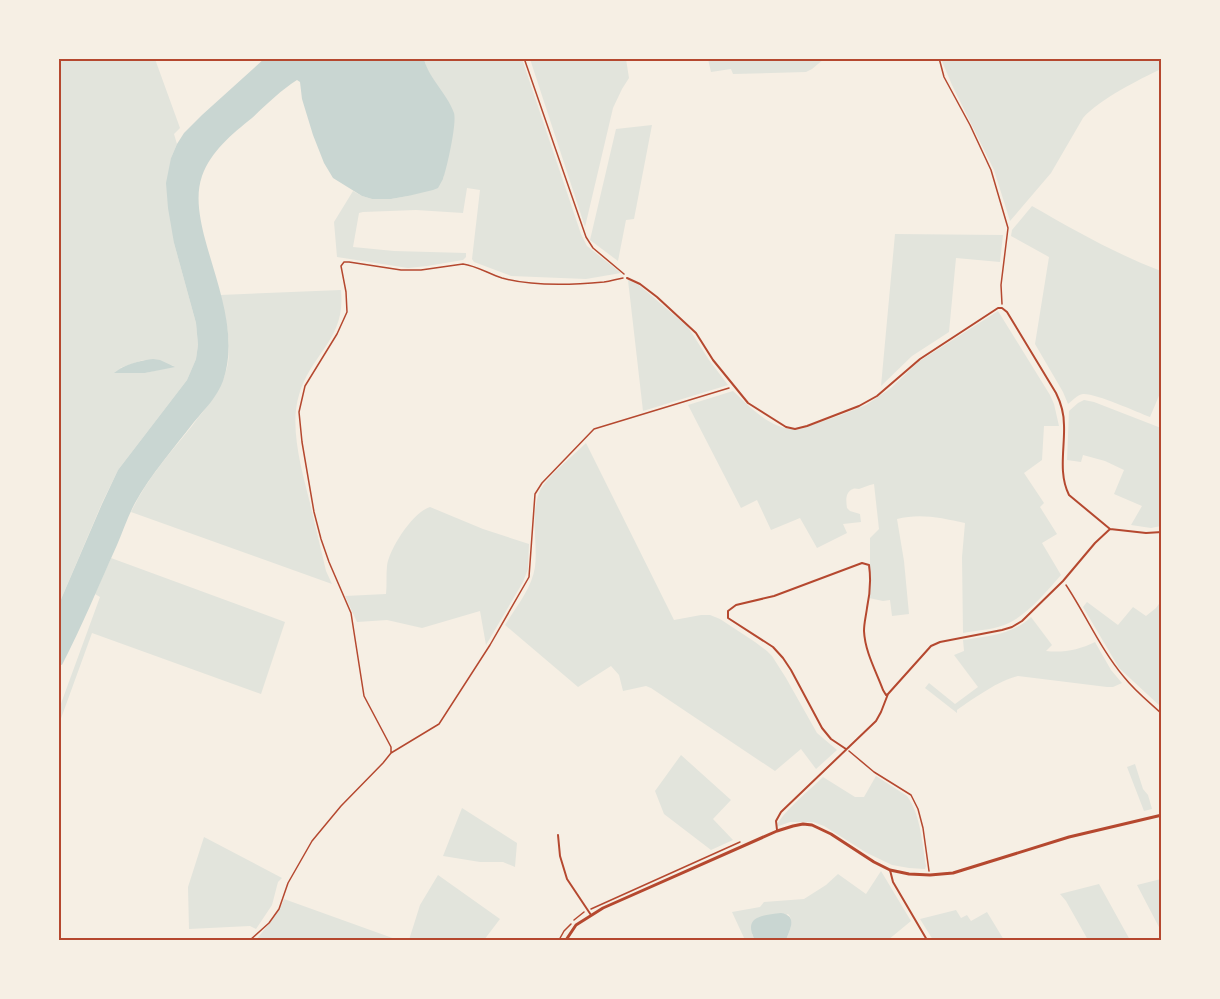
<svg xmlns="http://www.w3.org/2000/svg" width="1220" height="999" font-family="'Exo 2',sans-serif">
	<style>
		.green { fill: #e2e4dc; fill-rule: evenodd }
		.water { fill: #c9d6d2 }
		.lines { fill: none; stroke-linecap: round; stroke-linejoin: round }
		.path { stroke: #b5482f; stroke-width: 1.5 }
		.minor { stroke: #b5482f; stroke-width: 2 }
		.tertiary { stroke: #b5482f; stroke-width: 3 }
		.neatline { fill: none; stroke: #b5482f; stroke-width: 2 }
	</style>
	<rect width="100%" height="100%" fill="#f6efe4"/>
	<path class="green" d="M1161 58V69C1140 79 1098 100 1083 118L1051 173 1010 221 994 170 952 85 941 59Z
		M59 59H155L180 128 174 134 177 144 171 158 174 243 196 323 198 345 196 359 187 380 118 470 102 503 59 604ZM143 360 174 366 145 373 120 368Z
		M424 59H522L581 234 587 246 621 273 586 279 511 276 474 262 472 259 480 190 467 188 463 213 416 210 363 212 359 213 353 247 394 251 466 253V257L463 260 427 266 408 268 337 257 334 222 353 191 362 196 372 199H391L408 196 443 179 454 122 453 112 427 69Z
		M530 59H626L629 78 622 89 613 108 585 227Z
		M708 59V58L824 59 812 69 806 72 733 74 731 69 711 72Z
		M652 125 634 219 626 220 618 261 590 240 616 129Z
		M1032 206C1074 230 1116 254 1161 271V391L1150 417C1137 412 1095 393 1083 394 1077 395 1072 401 1068 404L1063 392 1035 344 1049 257 1011 236 1012 230Z
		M895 234 1003 235 1000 262 956 258 949 332 912 356 881 386Z
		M628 280 639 285 688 327 709 360 728 385 643 411Z
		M341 290C346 340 311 353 299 395 289 427 302 471 310 503 315 526 321 548 326 571L332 584 131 512C146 480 170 453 192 426 207 406 223 389 228 363 231 340 226 318 220 295Z
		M998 311 1050 395 1054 404 1059 426H1044L1042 460 1024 473 1044 503 1040 507 1057 534 1042 543 1061 575C1046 592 1029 613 1009 623 995 630 978 630 963 633L962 557 965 523C942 518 920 513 897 519L904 561 909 614 892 616 890 600 883 601 869 598 870 585V538L879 529 874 484C868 485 865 487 859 489 857 489 855 488 853 489 845 492 846 501 847 508L850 511 860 514 861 522 843 524 847 533 817 548 800 518 771 530 757 500 741 508 688 405 733 391C751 408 773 432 800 429L841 415 866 405 891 388 918 362Z
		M1084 400 1094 402 1161 428V526L1151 528 1131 525 1142 506 1114 494 1124 470 1105 461 1083 455 1081 462 1067 460 1069 411 1078 403Z
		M586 443 674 620 701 615H710L720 619 755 642 767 651 772 656 786 678 817 733 837 750 816 769 801 749 775 771 651 688 646 686 623 691 619 675 611 666 578 687 505 625C516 607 532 588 535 567 538 544 530 517 539 493 545 478 574 455 586 443Z
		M430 507 483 529 529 544 528 569 523 582 486 645 480 611 422 628 387 620 357 622 345 596 386 594C387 585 386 575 387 566 389 549 413 512 430 507Z
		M111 558 285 622 261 694 92 633 59 724V709L100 597 95 594Z
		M1161 601V707L1119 668 1083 607 1087 602 1118 625 1133 607 1146 616 1156 608Z
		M1031 617 1052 645 1046 651C1063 653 1079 650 1095 642L1111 670 1122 683 1113 687H1107L1018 676C999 680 973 699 957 710V713L925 688 929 683 955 704 978 687 954 655 964 651 963 640C988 636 1012 635 1031 617Z
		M681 755 731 800 713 819 733 840 711 850 664 814 655 791Z
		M1135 764 1143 789 1148 795 1152 809 1144 811 1127 767Z
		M876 776 907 796C921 815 922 844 926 866L925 869 909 868 892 865 867 853 824 826 813 822H790L776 827C782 812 810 790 823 777L855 797H864Z
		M462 808 517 843 515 867 503 862H480L443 856Z
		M204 837 282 878 278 882 272 905 256 929 250 926 189 929 188 887Z
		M881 871 911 921 888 940H786C789 932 795 921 788 914L752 934 755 940H745L732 912 760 907 764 902 804 899 826 885 838 874 866 894Z
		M438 875 500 919 484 940H409L420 905Z
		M1161 879H1162L1161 931 1137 885Z
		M1099 884 1130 940H1088L1066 901 1060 894Z
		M284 899 398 940H256C266 927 278 915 284 899Z
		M956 910 961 918 967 915 971 921 987 912 1004 940H933L920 919Z"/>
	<path class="water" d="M265 58 424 59C429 79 447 93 454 113 457 123 447 168 443 179L438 188 433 190 408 196 391 199H372L362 196 333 178 324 163 313 135 302 99 300 82 297 80C281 90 266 105 252 118 232 134 211 151 202 176 195 196 200 219 205 239 217 284 239 335 223 381 217 397 205 409 194 422 174 448 151 474 135 503 128 516 123 531 117 545 99 585 82 626 62 665L59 664V604L102 504 118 470 187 380 196 359 198 345 196 323 174 243 168 208 166 183 171 158 177 144 184 133 202 115Z
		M153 359 160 360 175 367 145 373H114C125 364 138 361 153 359Z
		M781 913C798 916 790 929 786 940H755C742 916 763 915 781 913Z"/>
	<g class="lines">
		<path class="path" d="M524 58 586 237 593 248 624 274
			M939 58 944 77 970 125 991 170 1008 228 1001 285 1002 304
			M1066 585C1086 615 1101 650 1124 677 1135 691 1149 702 1162 714
			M849 751 874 772 911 795 918 809 923 828 929 871
			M391 753V747L364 696 351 613 329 562 321 539 314 512 302 442 299 412 305 386 337 334 347 312 346 292 341 266 344 262H349L401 270H421L463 264C477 266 489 274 502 278 534 287 572 285 604 282 611 281 617 279 623 278
			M591 909 740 842
			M574 920 584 912
			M250 940 269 923 279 909 288 883 312 841 341 806 383 763 391 753 439 724 490 645 529 577 535 494 542 483 594 429 729 388
			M559 940 564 931 571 924"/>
		<path class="minor" d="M627 278 640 284 657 297 696 333 713 360 748 403 786 427 795 429 807 426 859 406 877 396 920 359 998 308H1002L1007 312 1056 393C1061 403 1064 414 1064 425 1065 448 1058 473 1069 495L1110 529
			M846 749 831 739 822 728 791 670 783 658 773 647 728 618V611L736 605 774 596 862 563 869 565C871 579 870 594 867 608 866 616 864 623 864 631 865 652 876 671 883 690L886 695 888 694
			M777 830 776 821 781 812 876 721 881 712 888 694 931 646 940 642 1002 630 1012 627 1022 621 1063 581 1095 543 1110 529 1146 533 1162 532
			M558 835 560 856 567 879 591 915
			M890 870 893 882 927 940"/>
		<path class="tertiary" d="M566 940 576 925 603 908 777 831 793 826 803 824 812 825 831 834 874 862 890 870 909 874 930 875 953 873 1069 837 1162 815"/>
	</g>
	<rect width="1220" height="999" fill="none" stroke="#f6efe4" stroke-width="120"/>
	<rect x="60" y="60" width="1100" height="879" class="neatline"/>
</svg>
